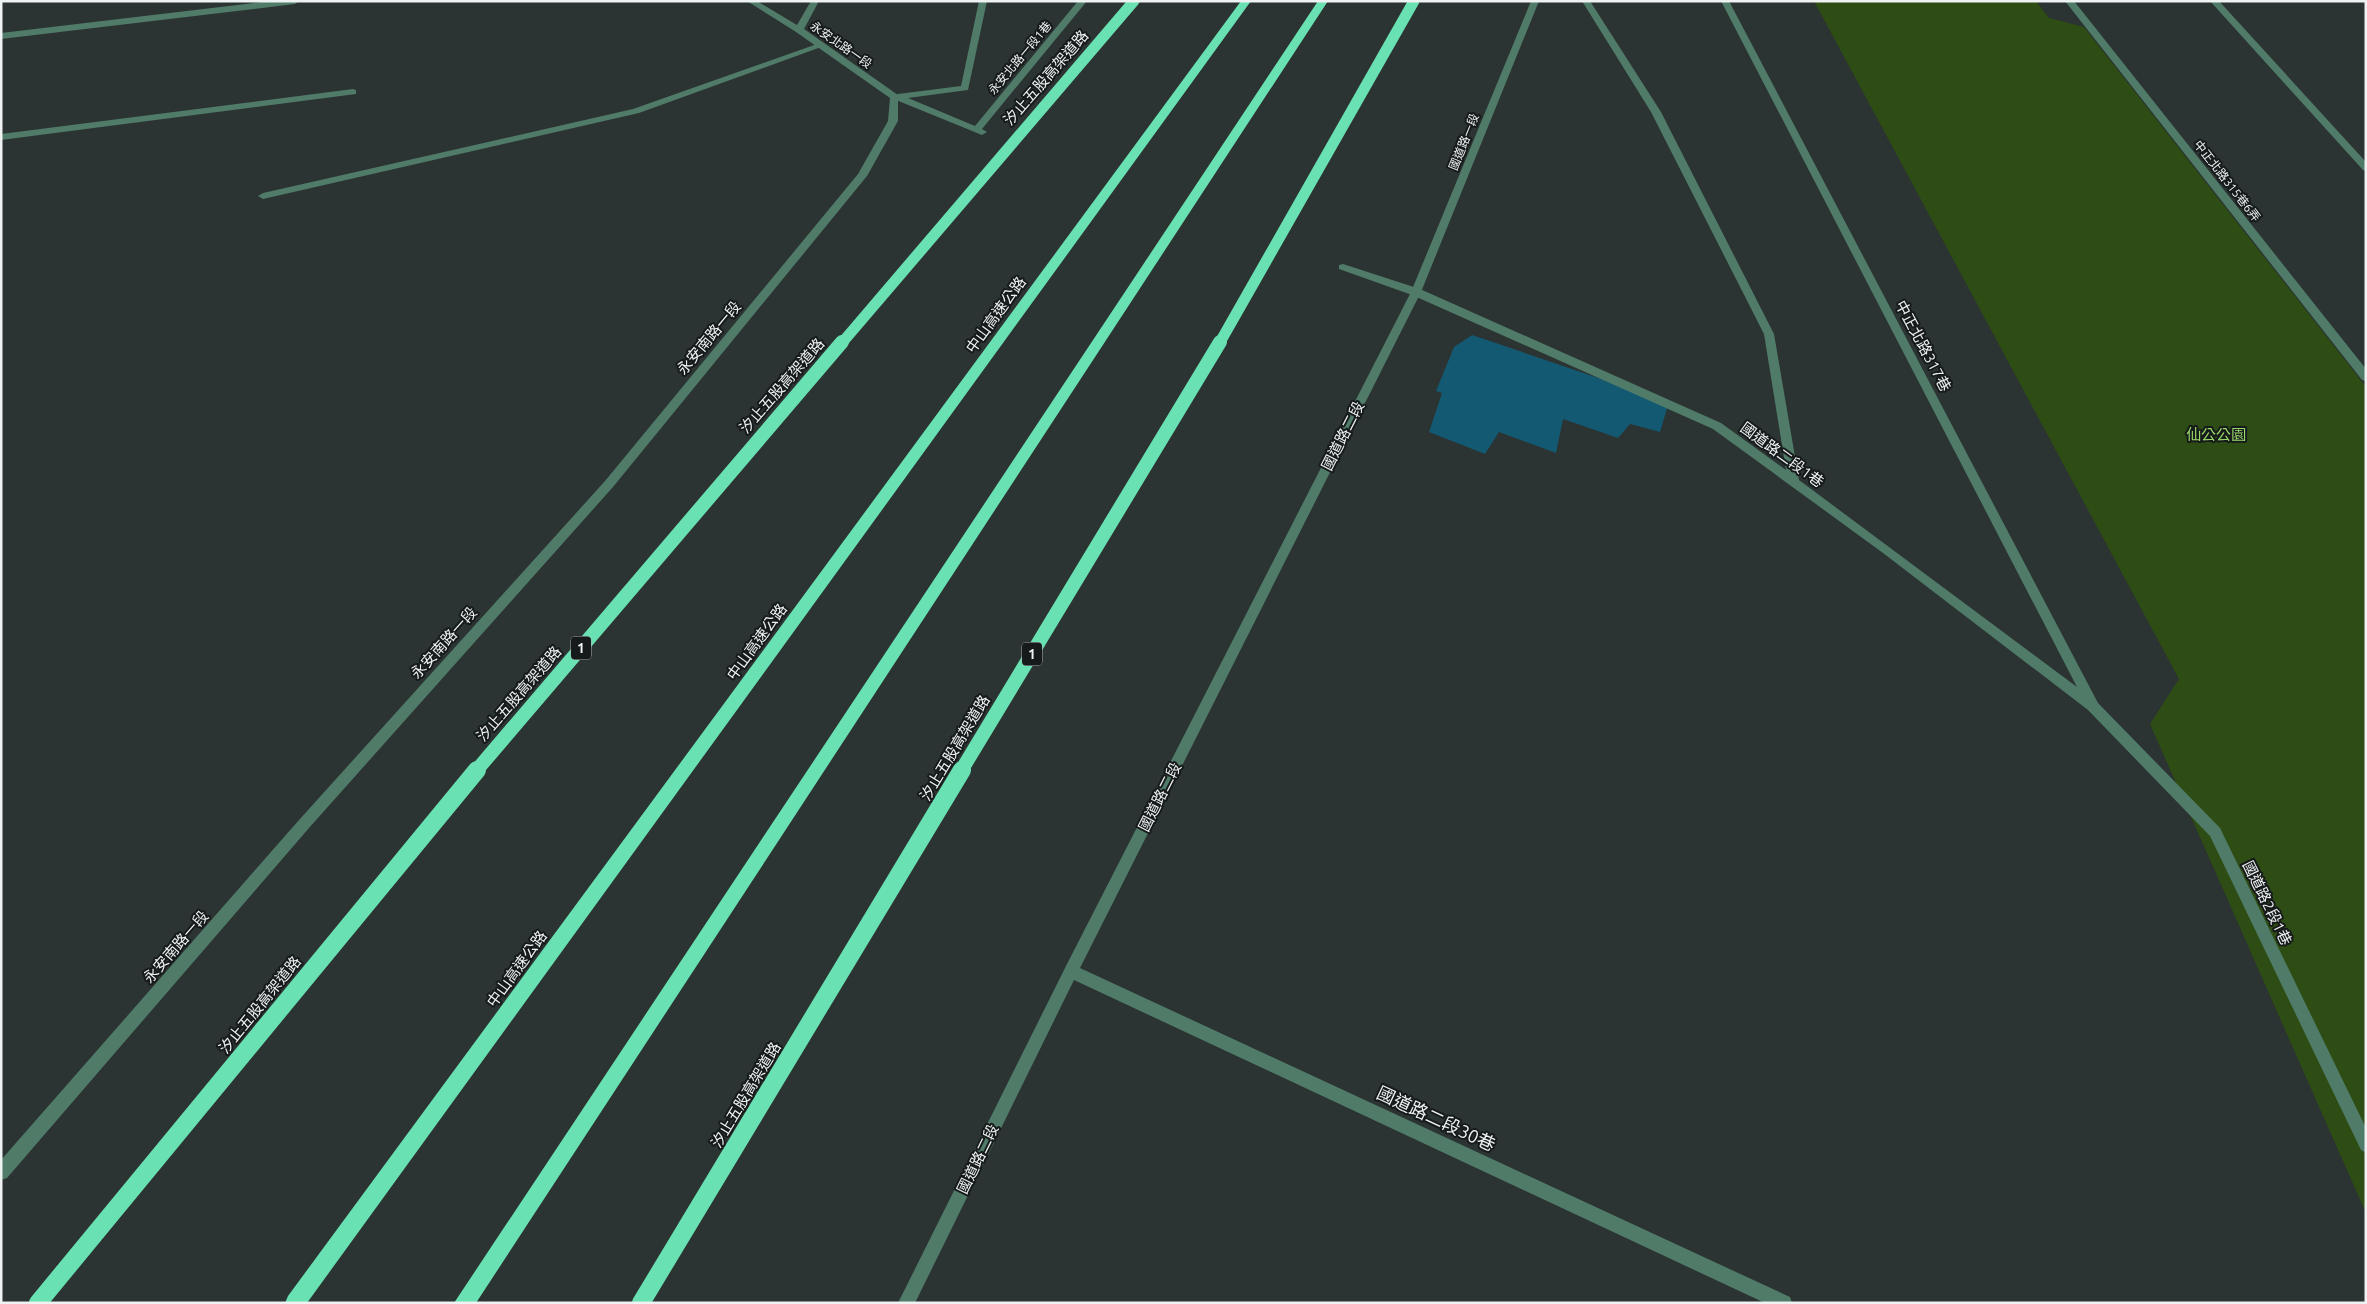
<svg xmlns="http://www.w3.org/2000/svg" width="2367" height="1304" font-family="Ubuntu,'Noto Sans TC',sans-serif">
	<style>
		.green { fill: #2e4d14 }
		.building { fill: #145972 }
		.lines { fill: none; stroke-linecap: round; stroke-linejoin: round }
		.service { fill: #4f7b68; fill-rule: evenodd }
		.minor { fill: #4f7b68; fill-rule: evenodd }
		.motorway { fill: #69e1b2; fill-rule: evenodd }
		.motorway-bridge-far2 { stroke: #69e1b2; stroke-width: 11 }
		.motorway-bridge-far1 { stroke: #69e1b2; stroke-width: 14 }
		.motorway-bridge { stroke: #69e1b2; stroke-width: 18 }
		.labels { text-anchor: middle; stroke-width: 4; stroke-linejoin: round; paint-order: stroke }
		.far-street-label { font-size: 12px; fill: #eef2f2; stroke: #161a1a }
		.shield { fill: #161a1a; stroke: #adb1b1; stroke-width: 1 }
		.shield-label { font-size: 14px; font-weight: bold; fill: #eef2f2 }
		.street-label { font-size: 15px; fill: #eef2f2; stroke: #161a1a }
		.park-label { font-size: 15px; fill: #99d969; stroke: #161a1a }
		.near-street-label { font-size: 18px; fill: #eef2f2; stroke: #161a1a }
	</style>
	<rect width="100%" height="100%" fill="#2b3333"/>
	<path class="green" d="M1814 1H2036L2049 18 2084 27 2366 387V1213L2150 724 2179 679Z"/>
	<path class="building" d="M1472 335 1669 402 1660 432 1630 424 1618 438 1563 419 1556 453 1499 432 1485 454 1429 432 1442 393 1436 391 1454 347Z"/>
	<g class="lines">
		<path class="service" d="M271 1H299L295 4 1 39V33Z
			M979 1H987L968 90 908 98 975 126 1078 1H1087L982 129 987 132 982 135 896 100 893 97 898 94 961 86Z
			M1582 1H1590L1661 112 1774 334 1799 480 2077 687 1721 1H1729L2098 703 2220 828 2366 1128V1153L2361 1150 2210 836 2088 710 1883 553 1713 429 1412 295 1339 269V265L1343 264 1420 289 1721 423 1786 470 1764 334 1651 112Z
			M2065 1H2074L2366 369V381L2362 380Z
			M2210 1H2219L2366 162V171L2363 170Z
			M817 44 824 46 639 113 263 199 258 196 263 193 633 109Z
			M353 89 356 90V94L1 140V134Z"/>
		<path class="minor" d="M747 1H757L797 25 811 1H819L804 29 898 95V121L867 176 613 487 309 828 7 1178 1 1180V1160L299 820 605 481 858 174 888 121 890 98 796 32Z
			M1531 1H1539L1421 292 1080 968 1790 1297 1792 1303H1765L1074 980 915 1303H898L1066 966 1411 292Z"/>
		<path class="motorway" d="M1241 1H1251L307 1303H285L288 1296Z
			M1318 1H1328L476 1303H454Z"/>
		<path class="motorway-bridge-far2" d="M841 344 1134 1
			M1219 344 1414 1"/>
		<path class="motorway-bridge-far1" d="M476 771 842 342
			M961 771 1220 342"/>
		<path class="motorway-bridge" d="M38 1303 477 770
			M641 1303 962 770"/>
	</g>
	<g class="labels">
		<g class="far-street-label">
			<text transform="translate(841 45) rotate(35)" y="4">永安北路一段</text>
			<text transform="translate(1020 58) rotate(-50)" y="4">永安北路一段1巷</text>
			<text transform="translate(1464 142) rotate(-68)" y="4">國道路一段</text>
			<text transform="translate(2227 181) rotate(52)" y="4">中正北路315巷6弄</text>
		</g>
		<g class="shield">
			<rect x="571" y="636.5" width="20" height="23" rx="4"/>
			<rect x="1022" y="642.5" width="20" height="23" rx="4"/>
		</g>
		<g class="shield-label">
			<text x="581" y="653">1</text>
			<text x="1032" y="659">1</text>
		</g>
		<g class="street-label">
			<text transform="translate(1046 78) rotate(-49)" y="5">汐止五股高架道路</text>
			<text transform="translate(996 315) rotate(-54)" y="5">中山高速公路</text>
			<text transform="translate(709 338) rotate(-50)" y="5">永安南路一段</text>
			<text transform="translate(1923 346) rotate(62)" y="5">中正北路317巷</text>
			<text transform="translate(782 386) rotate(-49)" y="5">汐止五股高架道路</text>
			<text transform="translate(1343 436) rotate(-63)" y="5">國道路二段</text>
			<text transform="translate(1782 455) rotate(36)" y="5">國道路二段1巷</text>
			<text transform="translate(757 642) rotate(-54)" y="5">中山高速公路</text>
			<text transform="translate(444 643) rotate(-48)" y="5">永安南路一段</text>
			<text transform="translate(519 694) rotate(-49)" y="5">汐止五股高架道路</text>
			<text transform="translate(955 748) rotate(-59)" y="5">汐止五股高架道路</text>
			<text transform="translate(1160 797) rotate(-63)" y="5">國道路二段</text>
			<text transform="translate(2267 903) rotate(64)" y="5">國道路2段1巷</text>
			<text transform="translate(176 947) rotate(-49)" y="5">永安南路一段</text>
			<text transform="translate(517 969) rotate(-54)" y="5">中山高速公路</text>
			<text transform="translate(260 1005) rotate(-51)" y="5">汐止五股高架道路</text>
			<text transform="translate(746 1095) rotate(-59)" y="5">汐止五股高架道路</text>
			<text transform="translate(978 1159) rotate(-64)" y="5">國道路二段</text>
		</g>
		<g class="park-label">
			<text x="2216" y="440">仙公公園</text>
		</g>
		<g class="near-street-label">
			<text transform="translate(1436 1119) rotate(25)" y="6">國道路二段30巷</text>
		</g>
	</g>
	<rect width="2367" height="1304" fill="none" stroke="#eef2f2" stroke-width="5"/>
</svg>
